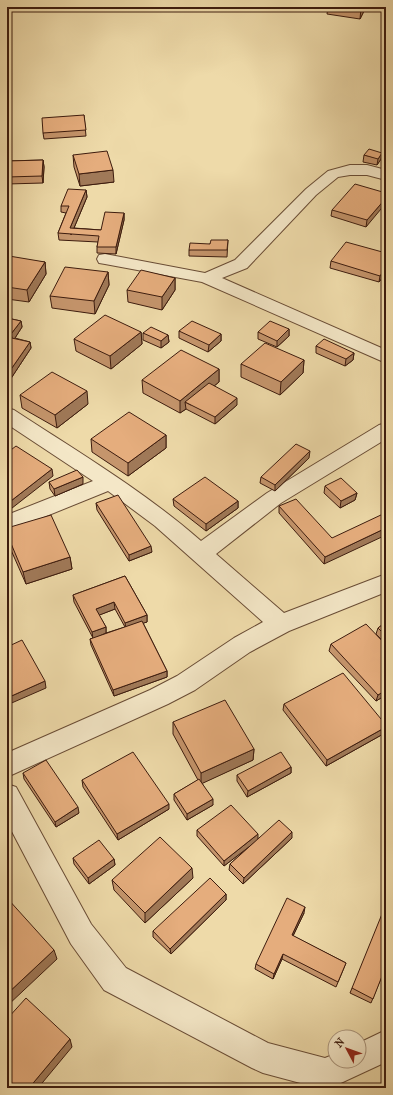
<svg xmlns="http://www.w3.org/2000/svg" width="393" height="1095" font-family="'IM FELL French Canon',serif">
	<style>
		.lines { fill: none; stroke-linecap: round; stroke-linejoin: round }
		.minor-casing { stroke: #694c35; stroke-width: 2 }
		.minor { fill: #f4e7c7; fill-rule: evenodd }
		.wall { fill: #c5956c; stroke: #3d1c0e; fill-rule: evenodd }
		.shaded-wall { fill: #a07958; stroke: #3d1c0e }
		.building { fill: #e5ad7d; stroke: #3d1c0e }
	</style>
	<rect width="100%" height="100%" fill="#eedaa9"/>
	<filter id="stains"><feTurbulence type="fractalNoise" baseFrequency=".005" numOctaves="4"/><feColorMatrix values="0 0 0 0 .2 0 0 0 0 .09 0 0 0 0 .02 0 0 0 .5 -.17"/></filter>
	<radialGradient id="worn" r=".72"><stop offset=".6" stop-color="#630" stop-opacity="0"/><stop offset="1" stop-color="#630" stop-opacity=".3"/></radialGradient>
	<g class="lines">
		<defs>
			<path id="minor" d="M350 165H367L386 170V180L367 175H350L338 177 316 195 247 268 222 278 386 350V363L202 282 105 264 99 263 97 259 99 255 105 254 205 273 235 260 306 189 328 171Z
				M7 408 14 410C78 452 144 491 201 541L267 493 379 425 386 423V439L281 503 216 554 284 613 386 574V592L289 631 250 652 195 690 168 704 7 777V753L150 690 177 676 234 638 263 622 155 526 108 491 7 532V515L93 481 7 424Z
				M7 784 16 787 91 924 126 968 268 1043 325 1058 335 1054V1061H359V1043L386 1030V1062L330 1088H319L263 1073 252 1068 104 990 71 944 7 822Z"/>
		</defs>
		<use href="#minor" class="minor-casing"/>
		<use href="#minor" class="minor"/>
	</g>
	<path class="wall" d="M328 7H366L360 19 327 14Z
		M84 115 86 136 44 139 43 133Z
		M386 150V158H385Z
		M73 155 114 182 80 186 74 167Z
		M364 155 381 159 377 165 363 162Z
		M43 160 44 167 43 183 7 184V161Z
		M386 161V169L384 168Z
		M86 190 87 197 74 228 101 230 124 213V220L116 254 97 253V247L98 242 59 240 58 233 66 213 61 212V206Z
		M386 193 366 227 331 216 332 210Z
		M228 240 227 257 189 256V250L210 244Z
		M386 253V273L379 282 330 268 331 261Z
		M7 259 45 262 46 274 29 302 7 299Z
		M108 272 109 285 95 314 52 308 50 296Z
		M175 278V290L162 310 128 302 127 290Z
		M7 318 21 321 22 327 15 338 30 342 31 348 8 383 7 382Z
		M289 329V336L277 347 258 339V332Z
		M179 331 221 334V341L208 352 179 338Z
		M141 332 142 344 111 369 76 351 74 339Z
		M143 333 168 335 169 342 161 348 143 340Z
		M316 346 354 353 353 360 345 366 316 353Z
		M304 360 303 373 280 395 241 377V364Z
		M219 369V382L214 386 237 405 215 424 186 409 180 413 143 393 142 380Z
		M20 395 88 404 57 428 22 408Z
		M166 435V448L128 476 92 452 91 439Z
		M309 458 275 491 260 483 261 477Z
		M49 482 83 484 55 496 50 489Z
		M325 486 357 493 355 500 340 508 324 493Z
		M173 499 238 501V508L206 531 174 506Z
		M96 503 152 552 129 561 97 510Z
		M279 506 332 538 324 564 279 513Z
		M7 528 70 557 72 569 26 584 7 541Z
		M125 576 147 615V622L143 623 167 671V677L114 696 91 645 90 639 93 638 74 602 73 595ZM115 609 125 627 106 633V627L99 615Z
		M386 622V644L376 634 378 628Z
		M331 644 386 695 376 701 329 651Z
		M284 704 386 725 385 733 326 766 283 710Z
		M173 722 254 749 253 760 202 783 213 805 187 820 174 800V794L198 780 173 734Z
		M291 767V773L247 797 237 781V775Z
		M23 773 79 813 56 827 24 779Z
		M82 780 169 809 118 840 83 787Z
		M197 830 258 839 292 838 243 884 229 870 230 864 251 845 224 866 197 836Z
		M73 858 114 859 115 865 89 884 74 864Z
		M193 878 145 923 114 890 112 880Z
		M226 894V900L171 954 153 937V931Z
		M304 913 293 936 346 963 336 987 282 959 273 979 255 969 256 964Z
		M386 966 371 1003 350 993 352 988Z"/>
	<path class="shaded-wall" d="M362 7H366L360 19 361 8Z
		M382 153 381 159 377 165 378 159Z
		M43 160 44 167 43 183 42 176Z
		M113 170 114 182 80 186 79 174Z
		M86 190 87 197 71 235 70 228Z
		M386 198V203L366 227 367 220Z
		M124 213V220L116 254V247Z
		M45 262 46 274 29 302 27 290Z
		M386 267V273L379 282 380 276Z
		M108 272 109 285 95 314 94 301Z
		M175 278V290L162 310V297Z
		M21 321 22 327 13 341 11 334Z
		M289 329V336L277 347V341Z
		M141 332 142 344 111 369 110 356Z
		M221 334V341L208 352 209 345Z
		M168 335 169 342 161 348V341Z
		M30 342 31 348 8 383 7 375Z
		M354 353 353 360 345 366 346 359Z
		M304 360 303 373 280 395 281 382Z
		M219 369V382L191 405 185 402 186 409 180 413V401Z
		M87 391 88 404 57 428 55 415Z
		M237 398V405L215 424V417Z
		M166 435V448L128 476V463Z
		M310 451 309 458 275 491V485Z
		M52 469 53 476 7 512V504Z
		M83 477V484L55 496 54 489Z
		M357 493 355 500 340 508 341 501Z
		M238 501V508L206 531V524Z
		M386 528V535L324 564 325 557Z
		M151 546 152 552 129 561V555Z
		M70 557 72 569 26 584 23 572Z
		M114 602 115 609 97 616 96 609Z
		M147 615V622L126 629 125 623Z
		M106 627V633L93 639 92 632Z
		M167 671V677L114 696 113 690Z
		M45 681 46 688 7 705V698Z
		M386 690V695L376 701 378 695Z
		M386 727 385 733 326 766 327 760Z
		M254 749 253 760 201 784V773Z
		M291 767V773L247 797 248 791Z
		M213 799V805L187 820V814Z
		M169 804V809L118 840 117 834Z
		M78 807 79 813 56 827 55 822Z
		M292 832V838L243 884 244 878Z
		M258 834V840L224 866V861Z
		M114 859 115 865 89 884 88 878Z
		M192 868 193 878 145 923V913Z
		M226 894V900L171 954 170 949Z
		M305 907 304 913 291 940 292 935Z
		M54 950 57 959 7 1006V994Z
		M283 954 282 959 273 979 274 974Z
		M70 1039 72 1047 38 1088H29Z"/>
	<path class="building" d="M84 115 86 130 43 133 42 118Z
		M369 149 382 153 378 159 364 155Z
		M107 151 113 170 79 174 73 155Z
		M43 160 42 176 7 177V161Z
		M355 184 386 193V198L367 220 332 210Z
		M68 189 86 190 70 228 101 230 105 212 124 213 116 247H97L99 236 58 233 69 206H61Z
		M211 240H228L227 250H189L190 243 210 244Z
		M346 242 386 253V267L380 276 331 261Z
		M9 256 45 262 27 290 7 287V259Z
		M65 267 108 272 94 301 50 296Z
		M141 270 175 278 162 297 127 290Z
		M105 315 141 332 110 356 74 339Z
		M7 318 21 321 11 334H7Z
		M192 321 221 334 209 345 179 331Z
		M270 321 289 329 277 341 258 332Z
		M151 327 168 335 161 341 143 333Z
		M7 337 30 342 7 375Z
		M324 339 354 353 346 359 316 346Z
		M265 343 304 360 281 382 241 364Z
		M181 350 219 369 180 401 142 380Z
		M52 372 87 391 55 415 20 395Z
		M209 383 237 398 215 417 185 402Z
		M129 412 166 435 128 463 91 439Z
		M296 444 310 451 275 485 261 477Z
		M16 446 52 469 7 504V453Z
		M77 470 83 477 54 489 49 482Z
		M205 477 238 501 206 524 173 499Z
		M341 478 357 493 341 501 325 486Z
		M118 495 151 546 129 555 96 503Z
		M296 499 332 538 383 514 386 517V528L325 557 279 506Z
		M51 515 70 557 23 572 7 534V528Z
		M125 576 147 615 125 623 114 602 96 609 106 627 92 632 73 595Z
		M142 621 167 671 113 690 90 639Z
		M386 622V636L378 628Z
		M366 624 386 645V690L378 695 331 644Z
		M22 640 45 681 7 698V647Z
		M343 673 386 725V727L327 760 284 704Z
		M225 700 254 749 201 773 173 722Z
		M133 752 169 804 117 834 82 780Z
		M281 752 291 767 248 791 237 775Z
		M46 760 78 807 55 822 23 773Z
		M199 779 213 799 187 814 174 794Z
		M231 805 258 834 224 861 197 830Z
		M279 820 292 832 244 878 230 864Z
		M160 837 192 868 145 913 112 880Z
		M99 840 114 859 88 878 73 858Z
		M210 878 226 894 170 949 153 931Z
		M7 898 54 950 7 994Z
		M287 898 305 907 292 935 346 963 338 982 283 954 274 974 256 964Z
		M382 914 386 916V966L373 999 352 988Z
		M26 998 70 1039 29 1088H7V1019Z"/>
	<rect width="393" height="1095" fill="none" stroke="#eedaa9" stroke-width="24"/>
	<rect x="8" y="8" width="377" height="1079" fill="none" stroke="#3d1c0e" stroke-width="2"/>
	<rect x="12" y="12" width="369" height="1071" fill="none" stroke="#3d1c0e"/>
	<g transform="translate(347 1049) rotate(311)"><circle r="19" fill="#f4e7c7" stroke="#ab967d"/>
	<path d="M0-3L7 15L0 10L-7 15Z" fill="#8f2418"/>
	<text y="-6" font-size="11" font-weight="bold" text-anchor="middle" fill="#3d1c0e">N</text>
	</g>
	<rect width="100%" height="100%" filter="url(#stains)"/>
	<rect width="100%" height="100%" fill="url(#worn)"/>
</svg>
